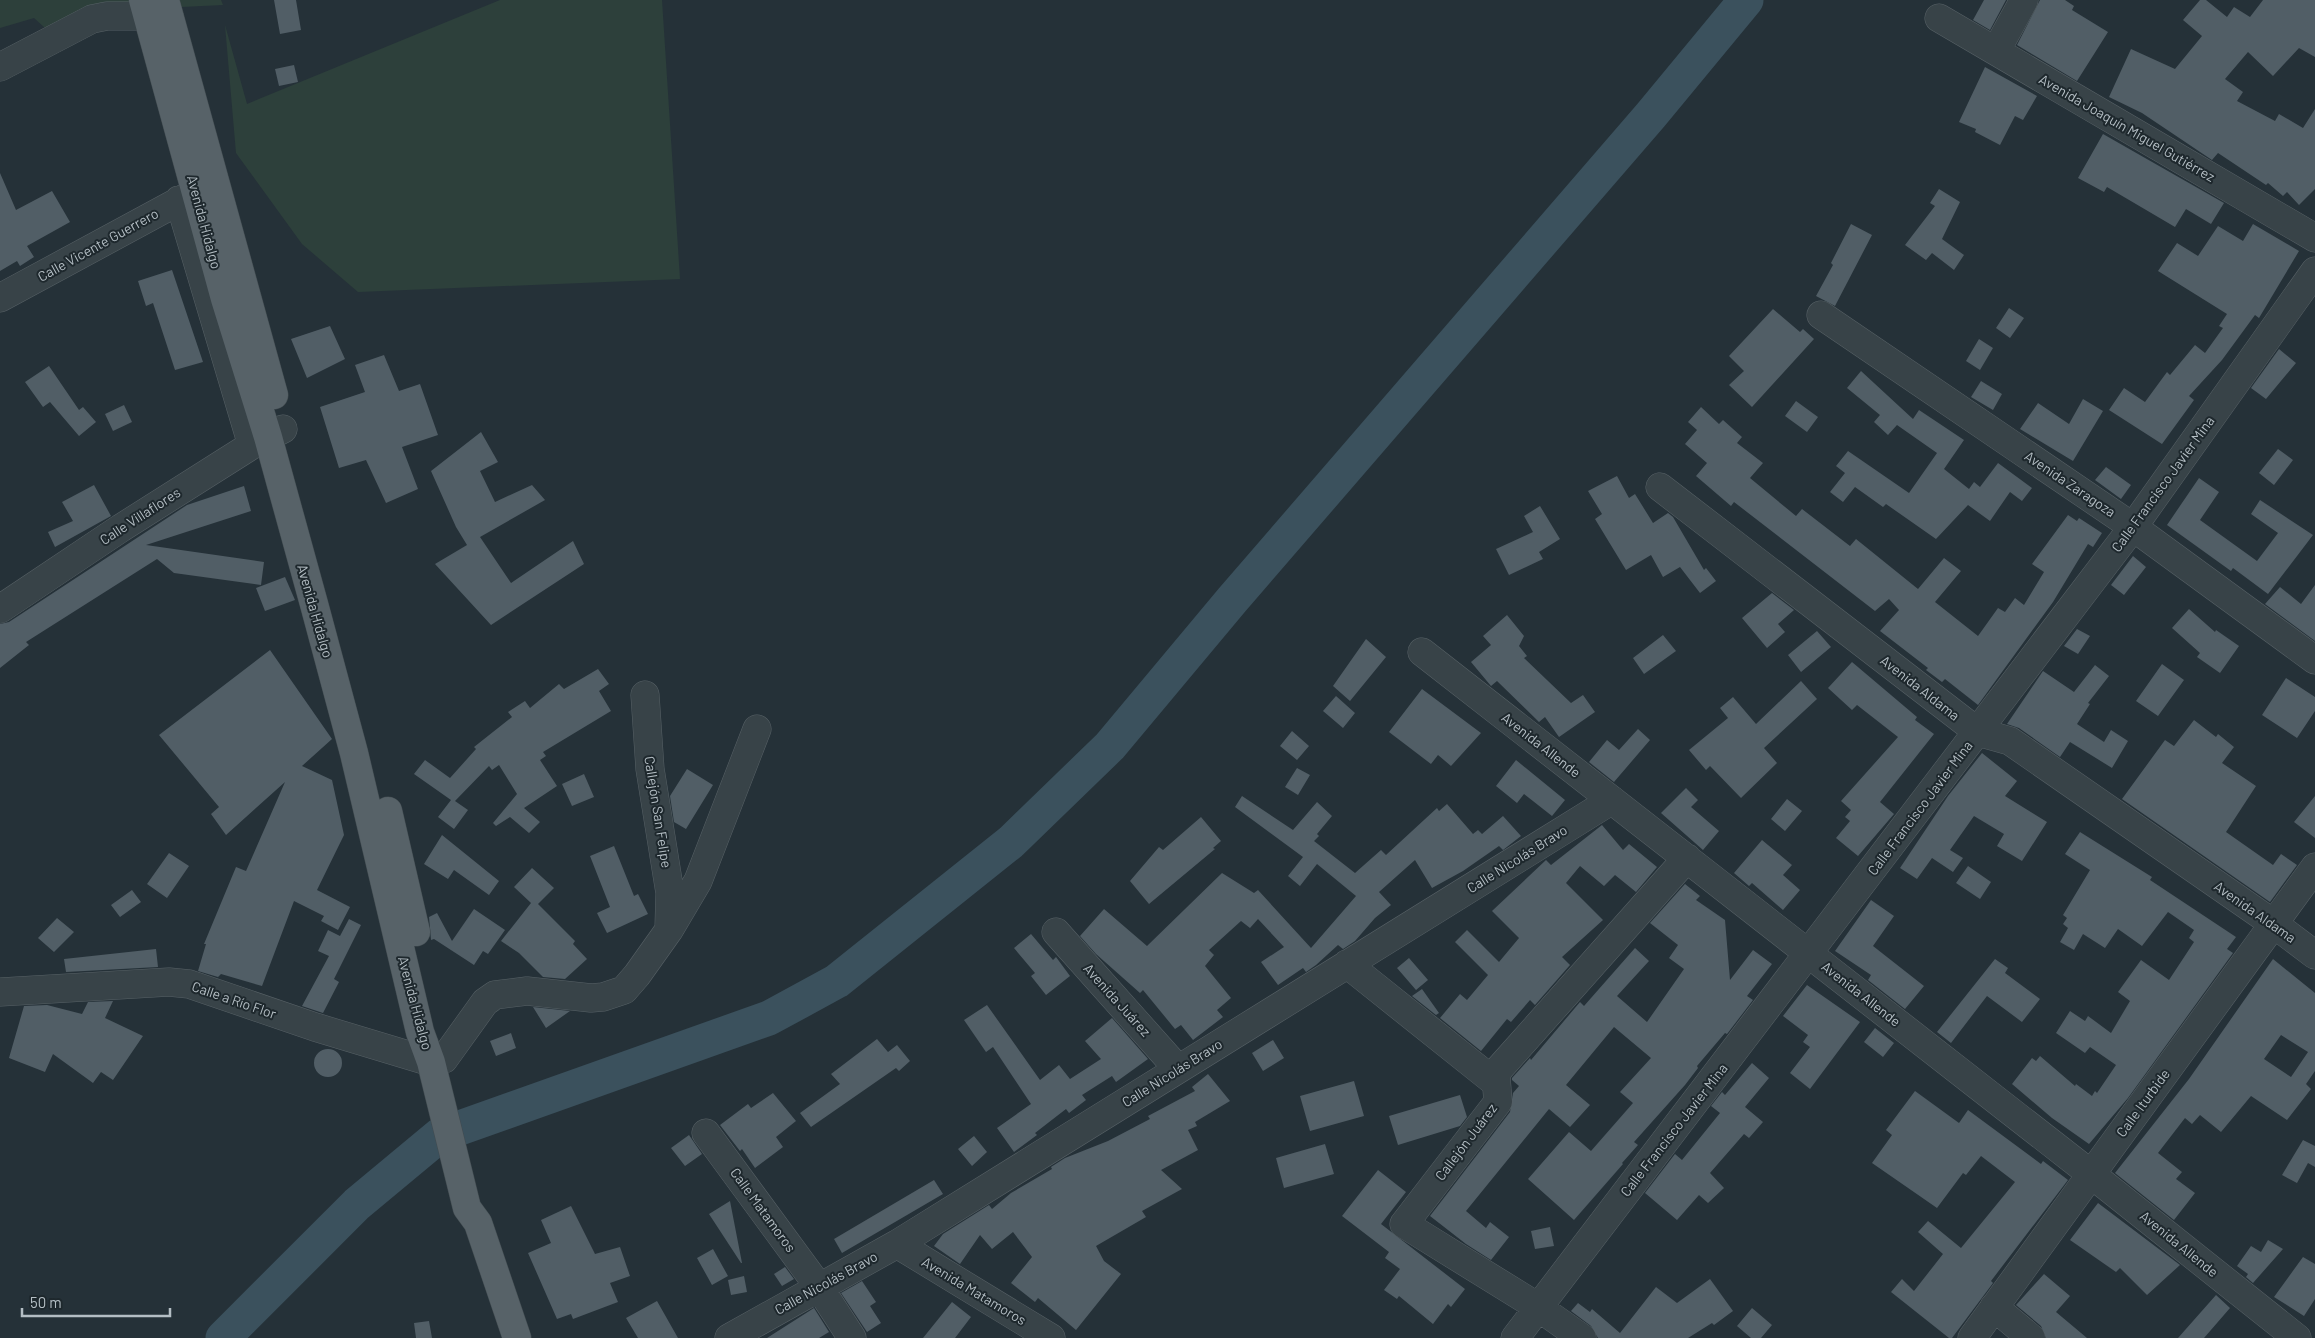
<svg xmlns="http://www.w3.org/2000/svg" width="2315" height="1338" font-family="Barlow,sans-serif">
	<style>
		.green { fill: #2d403b }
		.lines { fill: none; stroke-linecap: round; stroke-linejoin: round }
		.river { stroke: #3b515d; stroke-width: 35 }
		.building { fill: #515e66; fill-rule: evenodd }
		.minor-casing { stroke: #576166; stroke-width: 29 }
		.major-casing { stroke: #424c51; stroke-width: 29 }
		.minor { stroke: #384348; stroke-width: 28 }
		.major { stroke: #576268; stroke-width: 28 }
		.labels { text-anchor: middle; stroke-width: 4; stroke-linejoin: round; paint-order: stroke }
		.street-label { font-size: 14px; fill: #b4bec4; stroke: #1e282d }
	</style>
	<rect width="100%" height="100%" fill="#253138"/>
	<path class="green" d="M0 0H221L223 5 160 8 54 36 34 18 0 28Z
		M500 0H662L680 279 358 292 302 244 236 153 225 25 247 104Z"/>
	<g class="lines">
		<path class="river" d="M223 1338 357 1204 440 1135 769 1018 837 981 1011 842 1110 746 1232 600 1651 115 1746 0"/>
	</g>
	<path class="building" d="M274 0H296L301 30 280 34Z
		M1984 0H2006L1990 30 1973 20Z
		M2040 0H2065L2074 6 2072 10 2108 32 2077 81 2017 45Z
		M2200 0H2206L2227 17 2234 7 2250 17 2263 0H2315V57L2299 48 2273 76 2248 52 2225 79 2243 92 2237 101 2275 121 2279 114 2303 128 2315 109V189L2299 205 2287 192 2283 196 2268 183 2266 185 2218 153 2212 160 2142 113 2109 97 2131 49 2175 69 2202 36 2183 20Z
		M294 65 298 82 279 86 275 69Z
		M1985 67 2037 96 2023 120 2015 116 2000 145 1975 132 1976 129 1959 122Z
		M2103 134 2224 203 2211 224 2186 209 2175 227 2107 187 2104 192 2078 178Z
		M0 173 16 210 52 191 70 222 27 246 34 257 20 266 17 261 0 271Z
		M1939 189 1960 202 1942 239 1964 255 1954 270 1932 253 1926 260 1905 245 1935 206 1930 203Z
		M1851 224 1872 235 1835 306 1816 296 1833 265 1831 263Z
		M2253 224 2299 251 2259 318 2255 315 2222 360 2189 396 2194 400 2162 444 2109 410 2124 388 2145 402 2167 372 2170 375 2195 345 2205 353 2223 328 2219 326 2227 314 2158 271 2177 243 2198 256 2218 226 2243 241Z
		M172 270 203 362 175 370 153 303 146 306 138 281Z
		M2009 308 2024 318 2010 338 1996 328Z
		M1773 309 1800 332 1803 329 1814 339 1752 407 1729 385 1744 371 1729 356Z
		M330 326 345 359 307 378 291 339Z
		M1979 339 1993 348 1980 370 1966 361Z
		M2279 349 2296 363 2266 399 2251 388Z
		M384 355 399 391 420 384 438 435 402 447 418 489 386 503 366 460 339 468 320 407 365 392 355 365Z
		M49 366 79 410 83 407 96 422 79 436 50 402 43 407 25 382Z
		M1861 371 1913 419 1919 410 1964 440 1944 469 1969 489 1974 482 1980 487 1998 463 2032 488 2022 501 2010 492 1990 521 1968 505 1936 539 1886 504 1883 507 1855 487 1843 502 1830 492 1845 473 1836 466 1848 451 1909 493 1937 453 1897 425 1888 435 1874 422 1880 415 1847 388Z
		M1981 381 2002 394 1993 410 1971 397Z
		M2083 399 2103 411 2073 461 2020 429 2038 403 2069 424Z
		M1796 401 1818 417 1807 432 1785 416Z
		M124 405 132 422 113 431 105 414Z
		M1701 407 1719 424 1723 420 1742 437 1737 443 1763 463 1750 478 1796 516 1802 509 1850 546 1856 539 1918 589 1944 558 1961 571 1935 602 1978 636 1998 608 2005 612 2015 598 2024 605 2044 572 2032 564 2068 515 2077 521 2079 518 2102 533 2093 547 2088 544 2053 602 1978 705 1945 679 1942 682 1926 670 1928 668 1880 631 1899 610 1889 599 1875 611 1734 502 1731 506 1696 476 1707 463 1685 444 1697 430 1688 422Z
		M481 432 498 462 480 471 495 502 532 485 545 500 480 537 511 583 573 541 584 564 491 625 435 564 467 545 456 527 431 471Z
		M2278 449 2293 460 2274 485 2259 473Z
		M2106 467 2131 485 2121 499 2095 480Z
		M1617 476 1629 498 1635 494 1653 523 1668 513 1673 517 1704 570 1706 568 1716 581 1700 593 1680 567 1663 577 1651 555 1626 570 1595 519 1602 514 1588 491Z
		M2199 478 2219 492 2200 520 2257 561 2278 533 2251 514 2260 500 2313 535 2268 594 2233 568 2231 571 2167 525Z
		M94 485 111 516 55 547 48 532 73 521 62 502Z
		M244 486 251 511 146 545 264 562 261 585 174 573 157 559 26 642 29 645 0 668V624L9 622 187 505Z
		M1540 506 1560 539 1539 552 1543 559 1509 575 1496 549 1533 532 1524 516Z
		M2133 556 2146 567 2124 595 2111 585Z
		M285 577 295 600 265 611 256 588Z
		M2315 585V641L2265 604 2280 587 2301 604Z
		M1772 593 1794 610 1778 624 1785 632 1767 648 1742 618Z
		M2189 609 2215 632 2216 630 2239 646 2220 673 2197 657 2200 653 2172 628Z
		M1507 615 1524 636 1519 646 1527 656 1524 658 1571 703 1583 695 1595 712 1559 737 1545 717 1539 722 1497 681 1491 686 1471 662 1491 645 1483 636Z
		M2077 629 2090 636 2078 654 2064 646Z
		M1817 631 1831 647 1801 672 1788 655Z
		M1663 635 1676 651 1644 674 1633 658Z
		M1366 639 1386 657 1350 701 1333 686Z
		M270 650 332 739 302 766 332 780 344 835 317 890 350 907 338 930 321 921 324 916 294 901 262 986 221 974 218 977 198 971 206 944H204L236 867 246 871 285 782 226 835 211 814 219 807 159 735Z
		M1852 662 1917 717 1915 720 1934 734 1880 802 1894 814 1858 856 1836 838 1850 821 1845 817 1851 810 1841 801 1898 737 1857 705 1852 710 1828 688Z
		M2162 664 2184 680 2158 716 2136 701Z
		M2095 665 2109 676 2088 703 2090 704 2077 724 2104 742 2111 730 2128 741 2112 768 2070 742 2060 757 2019 728 2007 724 2043 671 2074 692Z
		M598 669 609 684 599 691 611 711 543 752 546 756 540 760 557 786 524 808 540 822 529 833 510 817 496 826 493 823 517 794 499 765 492 770 489 766 455 801 468 810 454 829 438 817 451 800 414 774 425 760 450 778 476 749 474 747 512 717 508 712 525 701 530 708 559 684 564 689Z
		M2286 678 2315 697V711L2297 738 2262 715Z
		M1801 681 1817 699 1764 748 1777 763 1741 798 1710 766 1706 770 1689 750 1728 718 1720 708 1733 697 1756 724Z
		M1422 689 1481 733 1451 766 1438 755 1431 764 1389 732Z
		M1336 696 1355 713 1343 728 1323 711Z
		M2194 720 2216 737 2218 734 2234 747 2222 763 2256 786 2226 832 2273 865 2281 854 2297 865 2270 902 2122 799 2165 740 2174 746Z
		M1638 729 1650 740 1614 782 1589 762 1607 740 1619 750Z
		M1292 731 1309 746 1297 760 1280 746Z
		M1982 753 2017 781 2005 796 2047 822 2022 861 1997 846 2004 834 1974 816 1950 850 1963 858 1953 872 1932 858 1917 879 1900 868 1948 796Z
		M1516 760 1565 800 1552 816 1524 794 1517 803 1496 786Z
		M1297 768 1310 775 1298 795 1285 787Z
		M687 769 713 785 686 829 674 822 670 796Z
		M584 774 594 797 572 806 562 784Z
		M1686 788 1698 800 1691 807 1719 831 1703 850 1661 813Z
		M1242 796 1293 830 1317 802 1332 816 1317 834 1319 836 1314 841 1355 873 1381 850 1386 855 1437 808 1439 811 1447 804 1473 834 1478 830 1482 834 1503 816 1521 836 1503 850 1499 846 1463 871 1432 888 1415 860 1379 892 1391 905 1375 918 1355 941 1343 949 1338 945 1316 965 1306 972 1303 968 1278 985 1261 962 1284 947 1258 919 1250 928 1241 921 1209 950 1214 955 1205 966 1231 998 1217 1010 1223 1017 1193 1040 1181 1025 1175 1029 1143 990 1140 993 1096 954 1080 936 1104 909 1147 946 1222 873 1254 893 1258 890 1311 948 1356 896 1317 864 1300 886 1288 876 1303 857 1235 807Z
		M2315 796V838L2294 822Z
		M1787 799 1802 811 1785 831 1771 819Z
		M1201 817 1221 841 1213 848 1215 849 1149 904 1130 881 1159 847 1163 850Z
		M1602 825 1623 850 1629 844 1657 867 1636 892 1615 875 1604 886 1580 866 1566 883 1603 920 1562 957 1570 965 1535 1005 1530 1000 1511 1022 1507 1019 1481 1051 1440 1018 1460 994 1467 1000 1488 975 1455 942 1467 930 1499 962 1519 938 1492 911 1546 860 1551 865Z
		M2080 832 2152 877 2150 880 2236 937 2227 949 2233 953 2128 1098 2089 1144 2052 1118 2012 1084 2032 1058 2036 1061 2040 1056 2075 1086 2076 1084 2092 1096 2095 1091 2097 1093 2116 1065 2090 1047 2085 1053 2056 1033 2070 1011 2085 1021 2088 1016 2111 1033 2130 1001 2118 992 2141 960 2169 980 2194 942 2189 938 2194 930 2168 912 2142 946 2118 929 2105 948 2083 934 2074 950 2060 942 2068 928 2063 924 2067 918 2063 915 2090 870 2065 854Z
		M442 835 499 881 489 895 454 870 448 879 424 864Z
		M1762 840 1792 865 1783 875 1800 890 1783 910 1752 883 1749 886 1734 873Z
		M614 846 634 896 638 894 648 914 607 933 597 913 610 907 590 856Z
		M169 853 189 866 167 898 147 884Z
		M1968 866 1991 882 1980 899 1956 883Z
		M532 868 554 888 538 904 575 941 573 944 587 959 565 979 543 977 519 953 501 941 531 903 514 887Z
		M1685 884 1700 896 1696 900 1725 920 1730 980 1753 950 1772 964 1747 996 1753 1000 1727 1034 1725 1033 1697 1066 1698 1068 1685 1085 1634 1142 1638 1145 1622 1163 1623 1164 1574 1220 1528 1179 1569 1132 1591 1151 1633 1103 1620 1092 1651 1058 1614 1027 1566 1085 1590 1105 1570 1127 1549 1109 1466 1211 1486 1228 1490 1222 1509 1237 1491 1260 1466 1244 1430 1216 1510 1112 1513 1093 1519 1086 1512 1080V1078L1530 1058 1531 1060 1580 1002 1584 1006 1635 948 1649 961 1617 996 1647 1022 1684 969 1669 958 1678 945 1650 923Z
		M132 890 141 902 120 917 111 905Z
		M1871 900 1894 916 1873 946 1924 986 1905 1009 1868 980 1871 975 1835 951Z
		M474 909 505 930 488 954 483 951 474 965 434 939 431 940 429 917 437 913 452 941Z
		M57 918 74 932 54 952 38 938Z
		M349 919 361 925 334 979 339 982 323 1013 302 1006 329 956 318 951 328 930 340 936Z
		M1031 934 1053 960 1056 957 1070 976 1046 995 1031 976 1035 973 1014 948Z
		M156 949 158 967 66 972 64 959Z
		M1409 958 1428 980 1416 990 1397 968Z
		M1995 959 2008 968 2005 973 2040 999 2022 1022 1987 996 1951 1043 1937 1032Z
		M2273 959 2315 993V1071L2306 1084 2311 1089 2287 1120 2251 1096 2221 1132 2200 1115 2192 1124 2185 1118 2158 1153 2182 1172 2176 1179 2195 1193 2174 1220 2115 1173 2189 1079ZM2281 1035 2308 1052 2291 1077 2264 1059Z
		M1807 985 1860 1022 1810 1089 1790 1073 1810 1047 1803 1042 1808 1035 1783 1016Z
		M1422 989 1439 1013 1436 1015 1412 996Z
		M113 1001 105 1018 143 1036 113 1080 101 1072 93 1083 53 1054 45 1072 9 1058 24 1006 47 1005 82 1014 88 1002Z
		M987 1005 1040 1080 1059 1065 1070 1079 1101 1059 1085 1041 1112 1018 1148 1059 1116 1082 1112 1076 1082 1095 1086 1100 1069 1113 1066 1109 1035 1133 1037 1135 1014 1152 997 1128 1031 1104 993 1047 986 1052 964 1020Z
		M533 1007 570 1011 546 1028Z
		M1875 1028 1894 1043 1883 1057 1864 1042Z
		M511 1033 516 1048 496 1056 490 1041Z
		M877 1039 888 1052 897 1045 910 1061 899 1071 896 1068 811 1127 800 1113 840 1084 831 1074Z
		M1273 1040 1284 1058 1263 1071 1252 1053Z
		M314 1063a14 14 0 1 1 28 0a14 14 0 1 1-28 0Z
		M1752 1063 1769 1078 1745 1107 1763 1122 1749 1138 1744 1134 1710 1173 1724 1188 1708 1203 1699 1195 1677 1220 1645 1193 1675 1154 1682 1160 1720 1113 1711 1106 1722 1092 1725 1095Z
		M1208 1074 1230 1101 1195 1122 1197 1126 1188 1130 1198 1150 1161 1170 1182 1189 1142 1211 1146 1217 1096 1246 1104 1261 1121 1274 1076 1330 1038 1298 1035 1302 1011 1283 1032 1257 1013 1232 992 1249 980 1235 960 1264 934 1246 943 1234 989 1205 992 1209 1011 1193 1052 1169 1051 1167 1065 1158 1108 1141 1150 1119 1148 1116 1195 1091 1192 1087Z
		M1354 1081 1364 1116 1310 1131 1300 1096Z
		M1915 1091 1959 1123 1968 1110 2041 1164 2043 1161 2068 1180 1991 1281 1993 1283 1952 1338H1949L1891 1292 1902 1279 1914 1291 1943 1254 1918 1232 1928 1221 1961 1248 2015 1182 1981 1156 1966 1175 1963 1173 1937 1208 1872 1163 1892 1135 1886 1130Z
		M773 1093 796 1121 776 1137 783 1147 755 1168 742 1149 740 1151 720 1125 748 1104 751 1108Z
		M1460 1095 1467 1117 1460 1126 1398 1145 1389 1116Z
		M689 1135 702 1154 685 1166 671 1148Z
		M974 1136 987 1152 972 1166 958 1149Z
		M2303 1140 2315 1146V1167L2308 1163 2297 1183 2282 1175Z
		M1325 1144 1334 1174 1284 1188 1276 1158Z
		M1378 1170 1406 1192 1381 1224 1465 1289 1451 1307 1448 1304 1433 1324 1399 1296 1397 1299 1384 1290 1400 1269 1385 1258 1389 1252 1342 1216Z
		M934 1180 943 1194 842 1253 834 1239Z
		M730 1201 742 1263H741L709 1214Z
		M2098 1203 2180 1265 2147 1295 2120 1268 2116 1272 2070 1240Z
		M571 1206 595 1254 620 1247 630 1276 610 1283 618 1302 573 1319 571 1314 557 1319 528 1253 551 1243 541 1220Z
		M1550 1227 1554 1246 1535 1249 1531 1231Z
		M2268 1240 2283 1249 2253 1283 2246 1277 2248 1274 2237 1266 2251 1246 2261 1252Z
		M713 1249 728 1276 712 1285 697 1258Z
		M2303 1257 2315 1264V1299L2304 1316 2274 1297Z
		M785 1267 794 1279 782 1286 774 1274Z
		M2044 1274 2070 1296 2056 1312 2087 1338H2046L2041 1326 2016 1305Z
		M744 1276 747 1292 731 1295 728 1280Z
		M1710 1279 1733 1311 1714 1325 1712 1323 1688 1338H1598L1591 1326 1571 1311 1578 1303 1590 1312 1592 1309 1620 1333 1656 1287 1677 1303Z
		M862 1281 876 1302 870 1306 881 1323 867 1332 841 1293Z
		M2216 1295 2230 1308 2204 1338H2178Z
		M657 1301 678 1338H638L626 1318Z
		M952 1302 971 1317 955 1338H923Z
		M814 1308 829 1332 819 1338H767Z
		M1752 1308 1772 1325 1761 1338H1751L1737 1326Z
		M429 1321 432 1338H416L414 1323Z"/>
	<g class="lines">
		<defs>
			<path id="minor" d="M1939 18 2315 238
				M1996 51 2024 0
				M0 67 92 19 107 16H169
				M179 200 252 445
				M0 298 194 193
				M1821 315 2133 527 2315 660
				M1660 487 1978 732 2010 741 2274 924 2315 955
				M0 609 121 528 252 445 283 429
				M1422 652 2091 1174 2297 1338
				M645 695 650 769 670 893 669 928
				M1056 932 1178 1069
				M1347 964 1496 1083
				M0 992 169 982 189 984 315 1027 431 1062 444 1059 485 1002 495 995 527 991 591 998 603 997 624 990 637 975 669 930 698 881 757 729
				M706 1133 819 1287 852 1338
				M897 1244 1051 1338
				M1994 1307 2031 1338
				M729 1338 897 1244 1612 800
				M1515 1338 2133 527 2315 271
				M1582 1338 1538 1307 1404 1224 1498 1102 1496 1076 1499 1069 1687 858
				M1972 1338 2315 867"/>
			<path id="major" d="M143 0 225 299 268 437 314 604 354 753 420 1032 431 1062 467 1208 478 1223 517 1338
				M165 0 274 395
				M388 811 416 932"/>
		</defs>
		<use href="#minor" class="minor-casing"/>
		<use href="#major" class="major-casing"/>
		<use href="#minor" class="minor"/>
		<use href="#major" class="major"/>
	</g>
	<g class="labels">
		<g class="street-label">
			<text transform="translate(2127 128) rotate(30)" y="5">Avenida Joaquín Miguel Gutiérrez</text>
			<text transform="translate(204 222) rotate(75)" y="5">Avenida Hidalgo</text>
			<text transform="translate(98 245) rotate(-29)" y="5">Calle Vicente Guerrero</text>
			<text transform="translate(2070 484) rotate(34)" y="5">Avenida Zaragoza</text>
			<text transform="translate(2163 484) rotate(-54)" y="5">Calle Francisco Javier Mina</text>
			<text transform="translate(140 516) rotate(-33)" y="5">Calle Villaflores</text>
			<text transform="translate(315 611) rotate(74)" y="5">Avenida Hidalgo</text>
			<text transform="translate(1920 688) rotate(38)" y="5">Avenida Aldama</text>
			<text transform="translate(1541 745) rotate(38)" y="5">Avenida Allende</text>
			<text transform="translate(1920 808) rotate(-53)" y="5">Calle Francisco Javier Mina</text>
			<text transform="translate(658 812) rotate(81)" y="5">Callejón San Felipe</text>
			<text transform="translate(1517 859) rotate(-32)" y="5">Calle Nicolás Bravo</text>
			<text transform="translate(2255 912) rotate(35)" y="5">Avenida Aldama</text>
			<text transform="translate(1861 994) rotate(38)" y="5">Avenida Allende</text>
			<text transform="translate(234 1000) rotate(19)" y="5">Calle a Río Flor</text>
			<text transform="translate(1117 1000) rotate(48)" y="5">Avenida Juárez</text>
			<text transform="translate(415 1003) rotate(75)" y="5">Avenida Hidalgo</text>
			<text transform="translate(1172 1073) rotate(-32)" y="5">Calle Nicolás Bravo</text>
			<text transform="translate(2143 1103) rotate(-54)" y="5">Calle Iturbide</text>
			<text transform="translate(1674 1130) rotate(-52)" y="5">Calle Francisco Javier Mina</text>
			<text transform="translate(1466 1142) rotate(-53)" y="5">Callejón Juárez</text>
			<text transform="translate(763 1210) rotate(54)" y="5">Calle Matamoros</text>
			<text transform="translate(2179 1244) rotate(39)" y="5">Avenida Allende</text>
			<text transform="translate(826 1283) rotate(-29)" y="5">Calle Nicolás Bravo</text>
			<text transform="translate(974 1291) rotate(31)" y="5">Avenida Matamoros</text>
		</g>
	</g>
	<path d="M22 1308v8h148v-8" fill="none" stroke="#b4bec4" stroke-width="2.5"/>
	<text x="30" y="1308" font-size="15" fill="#b4bec4" stroke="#1e282d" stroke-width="4" paint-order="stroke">50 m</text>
</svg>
